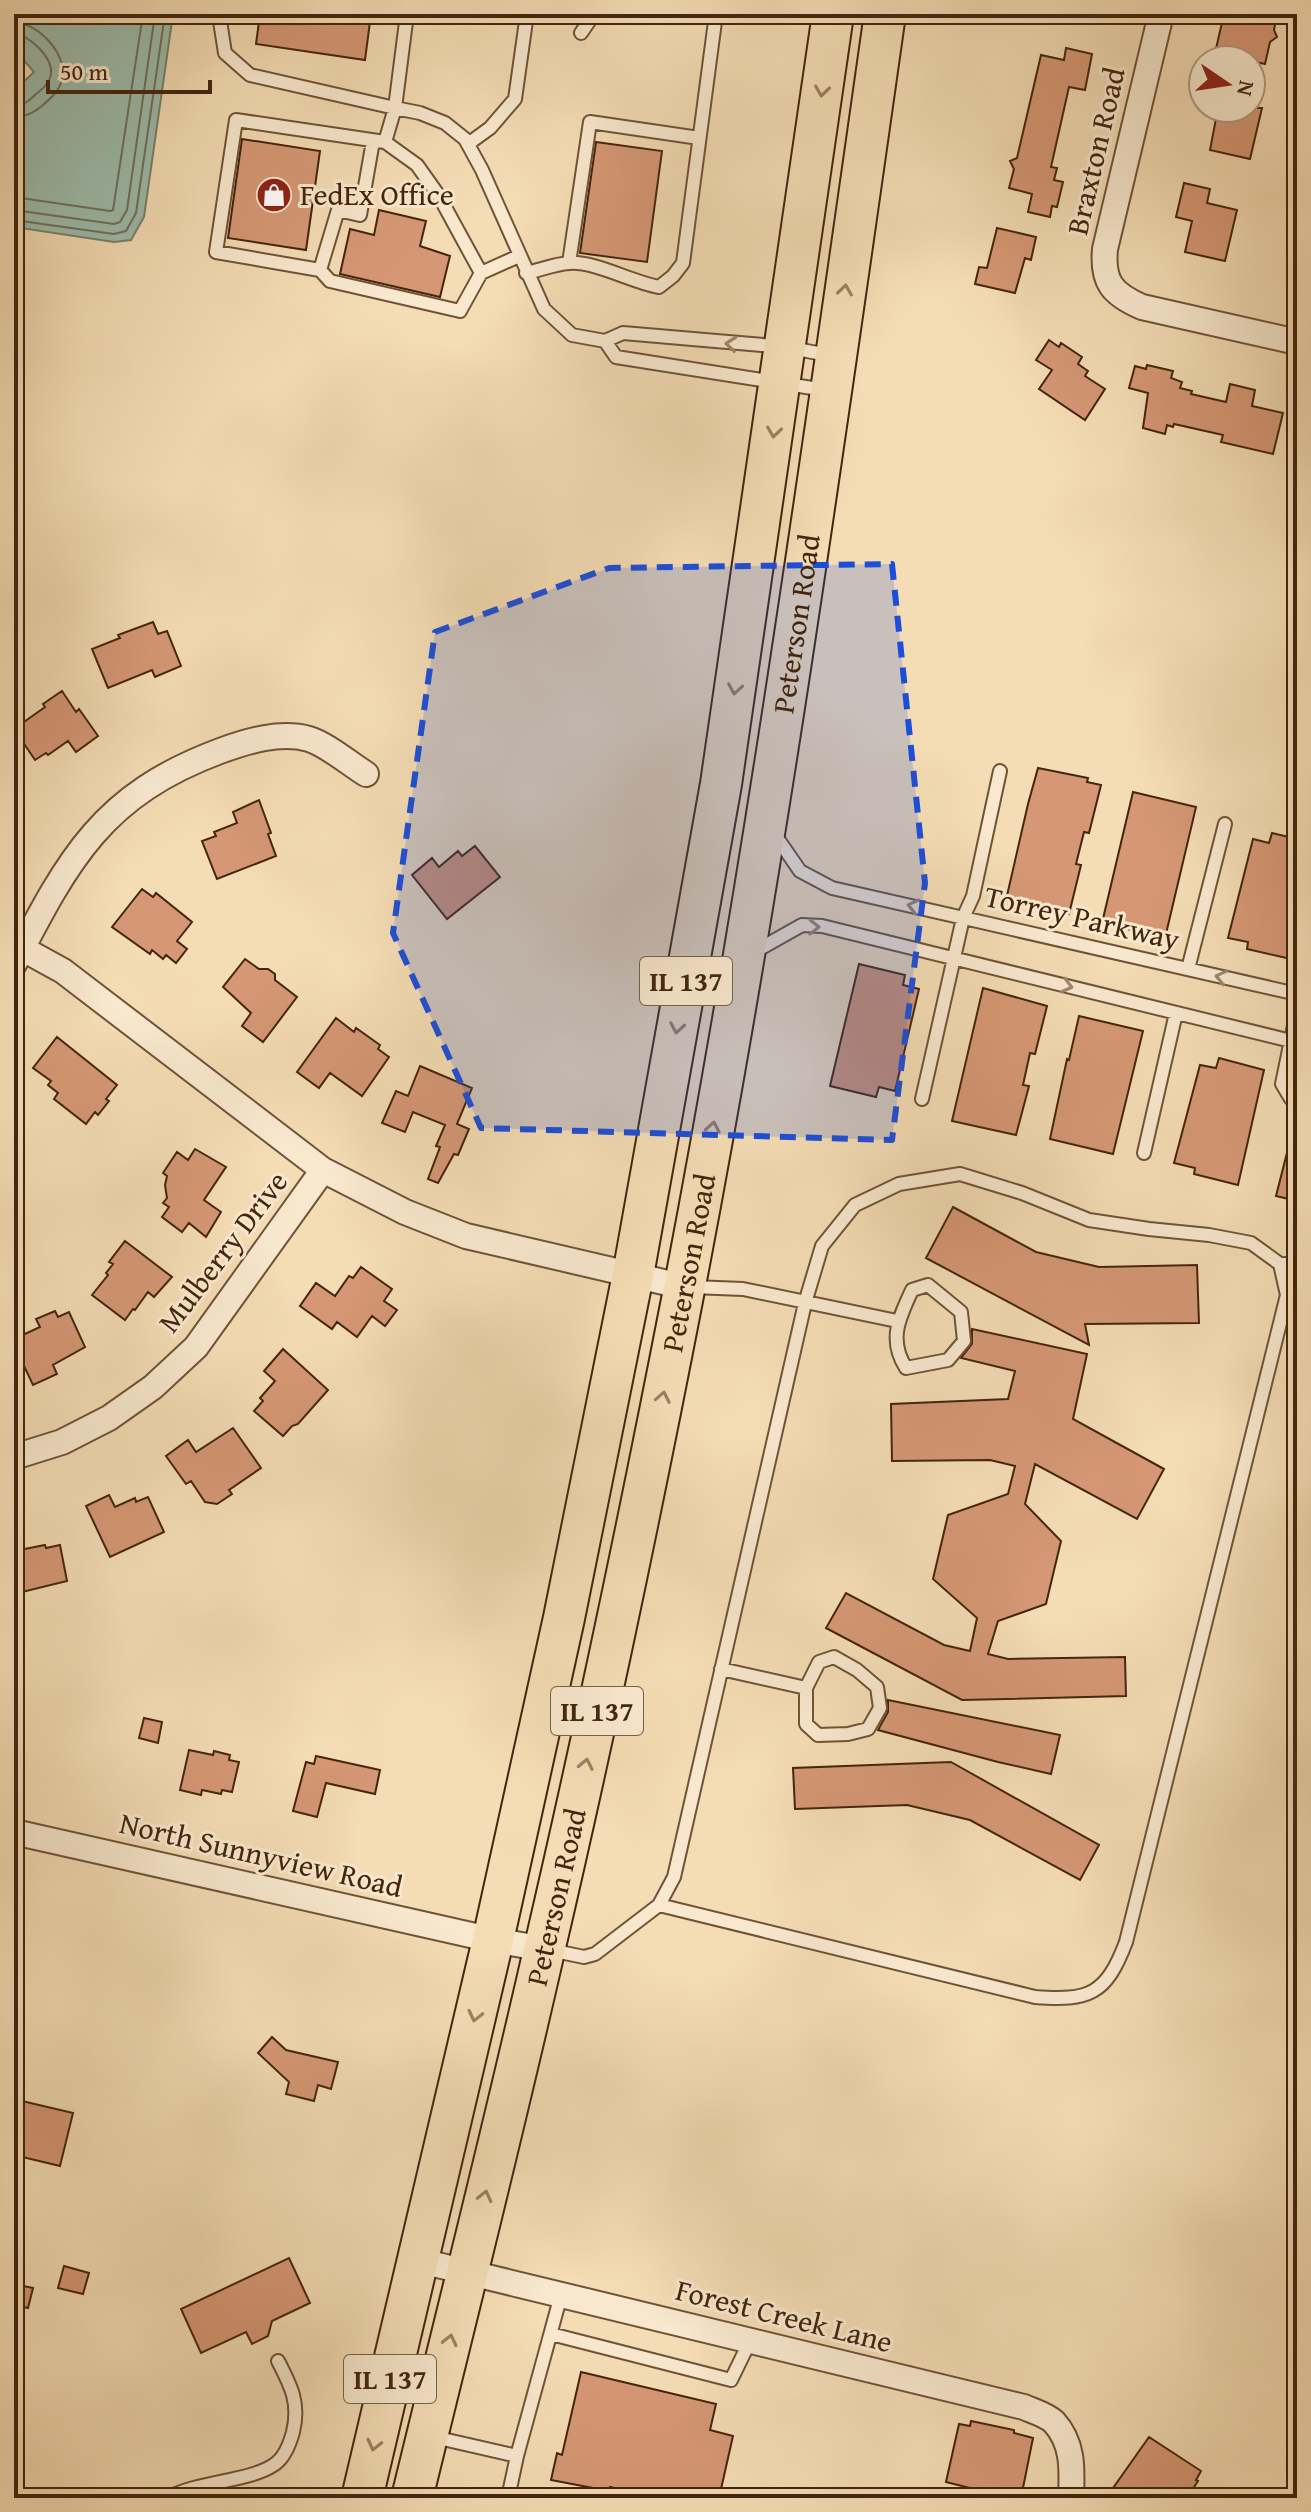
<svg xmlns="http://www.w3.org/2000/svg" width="1311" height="2512" font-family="'Gentium Book Plus',serif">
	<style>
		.water { fill: #9cbcac; stroke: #79806c; stroke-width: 2 }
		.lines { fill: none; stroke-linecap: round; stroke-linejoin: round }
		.shore { stroke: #70705c; stroke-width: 2 }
		.building { fill: #d59775; stroke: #44250d; stroke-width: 2 }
		.service-casing { stroke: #705337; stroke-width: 16 }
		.minor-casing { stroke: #705337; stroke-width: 28 }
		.primary-casing { stroke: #44250d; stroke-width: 44 }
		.service { stroke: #f8e8ce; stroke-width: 12 }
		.minor { stroke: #f8e8ce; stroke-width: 24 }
		.primary { stroke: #f4dcb4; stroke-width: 40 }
		.oneway { stroke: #9c8060 }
		.oneway2 { stroke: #9e866e }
		.marked { fill: #1d4ed8; fill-opacity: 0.2; stroke: #1d4ed8; stroke-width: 6; stroke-dasharray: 16 10; stroke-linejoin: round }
		.labels { text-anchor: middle; stroke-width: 6; stroke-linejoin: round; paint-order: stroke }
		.shield { fill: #f8e8ce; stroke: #7a6047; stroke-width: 2 }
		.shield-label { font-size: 28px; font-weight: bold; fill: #44250d }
		.street-label { font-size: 30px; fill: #44250d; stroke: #f8e8ce }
		.poi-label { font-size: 30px; fill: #44250d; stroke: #f8e8ce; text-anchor: start }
	</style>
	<rect width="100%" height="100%" fill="#f4dcb4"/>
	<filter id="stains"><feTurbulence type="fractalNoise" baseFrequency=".0025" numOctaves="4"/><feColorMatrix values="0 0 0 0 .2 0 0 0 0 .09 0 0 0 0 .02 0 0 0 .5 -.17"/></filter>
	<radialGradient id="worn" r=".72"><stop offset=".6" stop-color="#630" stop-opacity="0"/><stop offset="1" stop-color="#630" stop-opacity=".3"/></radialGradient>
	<path class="water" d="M14 14H173L144 217 131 240 114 242 14 227V91L34 72 14 49Z"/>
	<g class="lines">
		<path class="shore" d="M14 22C38 23 69 55 62 80 59 91 51 98 43 105 34 113 26 117 14 118
			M14 34C29 35 53 57 51 74 50 83 43 89 36 94 29 101 24 105 14 106
			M14 197 110 211 113 210 143 14
			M14 210 114 224 120 222 127 210 155 14
			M14 220 114 234 126 231 136 213 165 14"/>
	</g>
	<path class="building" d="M260 14H371L365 60 256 44Z
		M1224 14H1277L1274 30 1277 37 1270 42 1265 64 1215 53Z
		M1066 48 1092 54 1085 90 1069 87 1051 167 1057 168 1054 180 1063 182 1057 207 1052 206 1050 217 1028 212 1032 194 1009 188 1014 169 1010 161 1017 158 1041 55 1064 60Z
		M1218 108H1262L1250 159 1210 150Z
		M242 139 320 151 306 250 228 238Z
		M596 142 662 151 647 262 580 253Z
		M1184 183 1210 189 1207 203 1237 210 1225 261 1185 252 1192 221 1176 217Z
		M379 210 426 221 420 246 450 256 440 297 340 274 350 229 374 235Z
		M997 228 1036 237 1031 260 1025 258 1015 293 975 284 979 267 987 268Z
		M1049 340 1059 347 1061 343 1082 357 1078 364 1088 371 1085 376 1105 389 1085 420 1039 389 1052 370 1036 360Z
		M1147 365 1173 371 1171 378 1182 382 1180 388 1192 391 1191 394 1226 402 1230 384 1255 390 1252 406 1283 413 1273 454 1221 442 1223 435 1174 424 1173 427 1167 425 1165 434 1143 428 1148 393 1129 388 1135 366 1146 369Z
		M153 622 158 634 167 631 181 666 155 677 152 670 108 688 92 649 120 638 118 635Z
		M62 691 76 712 79 709 98 736 76 752 68 741 48 755 46 753 35 760 14 729 45 707 43 704Z
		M1038 768 1088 778 1087 782 1101 785 1089 833 1084 832 1076 864 1081 865 1069 914 1006 900 1028 804Z
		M1133 792 1196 807 1165 938 1102 923Z
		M259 800 271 833 268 834 276 856 217 879 202 841 216 836 214 832 237 823 233 812Z
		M1272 833 1297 839V935L1291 959 1247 949 1248 942 1228 938 1253 839 1269 843Z
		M475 846 500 877 447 919 412 875 432 858 439 867 458 851 462 856Z
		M142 889 153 897 156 893 192 922 177 941 187 949 176 963 166 955 163 959 152 950 150 954 112 927Z
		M245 959 259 969H268L275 974V980L297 997 263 1042 242 1026 251 1013 223 987Z
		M859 964 905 975 903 985 919 989 895 1091 879 1087 876 1097 830 1086Z
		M983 988 1047 1006 1035 1054 1030 1053 1023 1085 1029 1086 1016 1135 952 1121Z
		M1079 1016 1143 1031 1113 1154 1050 1139 1067 1059 1069 1060Z
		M336 1018 354 1032 356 1028 380 1045 378 1049 389 1057 362 1096 330 1073 319 1088 297 1072Z
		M57 1037 117 1085 106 1099 109 1101 98 1115 95 1112 86 1124 54 1099 58 1093 48 1085 51 1081 33 1068Z
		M1219 1058 1264 1070 1238 1185 1194 1174 1195 1168 1174 1163 1200 1065 1216 1068Z
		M420 1066 472 1088 457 1124 469 1129 458 1155 454 1154 438 1183 428 1179 440 1147 436 1146 445 1125 413 1112 405 1132 382 1123 396 1091 408 1096Z
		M1291 1137 1297 1138V1201L1276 1196Z
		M195 1149 226 1167 204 1200 221 1212 206 1237 189 1223 182 1232 162 1217 169 1207 163 1203 167 1198 165 1185 167 1176 163 1173 177 1152 188 1160Z
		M953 1207 1036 1252 1099 1267 1197 1265 1199 1323 1085 1324 1089 1345 926 1258Z
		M125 1241 172 1277 154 1297 148 1292 135 1310 133 1309 125 1320 92 1295 108 1275 106 1273 113 1264 109 1262Z
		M361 1267 392 1289 384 1301 397 1310 385 1326 372 1316 357 1337 337 1322 332 1329 300 1306 316 1283 335 1296 349 1276 353 1278Z
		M55 1311 58 1317 69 1312 85 1347 53 1365 57 1374 33 1385 14 1345V1339L40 1327 36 1319Z
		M972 1329 1087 1354 1073 1419 1164 1469 1137 1519 1035 1464 1025 1504 1061 1541 1046 1604 998 1621 988 1654 1008 1659 1125 1657 1126 1696 962 1700 826 1628 846 1593 944 1645 970 1651 977 1618 933 1579 948 1515 1008 1494 1015 1466 990 1460 892 1461 891 1404 1008 1399 1015 1371 961 1358 972 1344Z
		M283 1349 328 1390 298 1424 292 1426 283 1436 254 1411 263 1401 260 1398 275 1381 264 1371Z
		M233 1428 261 1468 229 1490 232 1494 217 1504 205 1502 191 1481 186 1484 166 1456 188 1440 196 1452Z
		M109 1495 115 1507 135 1498 136 1502 148 1497 164 1532 110 1557 86 1506Z
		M45 1545 46 1548 60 1545 67 1581 14 1594V1551Z
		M888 1700 1060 1735 1051 1774 998 1762 878 1730 888 1712Z
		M144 1718 162 1722 158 1743 139 1738Z
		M189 1750 213 1755 214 1751 230 1755 229 1760 239 1762 232 1792 222 1790 221 1794 202 1790 201 1795 180 1790Z
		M316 1756 380 1770 375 1794 326 1783 317 1817 293 1811 306 1762 314 1764Z
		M951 1762 1099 1845 1080 1880 970 1820 907 1805 795 1809 793 1768Z
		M272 2037 286 2050 338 2062 331 2089 318 2085 314 2101 286 2094 289 2082 258 2053Z
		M22 2101 73 2113 60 2166 14 2155V2136Z
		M289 2258 310 2303 272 2321 268 2336 252 2344 246 2332 201 2353 181 2309Z
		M64 2266 89 2273 83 2294 58 2288Z
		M14 2284 33 2288 28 2308 14 2305Z
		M581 2372 716 2404 710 2430 733 2436 719 2498H660L610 2487 609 2491 551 2480 557 2453 562 2455Z
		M971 2421 1014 2430V2433L1033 2438 1021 2498H998V2495L946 2482 959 2424 970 2426Z
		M1149 2437 1201 2471 1196 2480 1198 2481 1187 2498H1106Z"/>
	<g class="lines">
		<defs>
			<path id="service" d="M221 14 220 21 225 53 250 75 395 108 385 142 236 120 216 252 320 270 330 281 460 311 481 273 519 256
				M407 14 395 108 420 113 445 123 465 139 482 170 544 309 572 335 605 341
				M581 33 594 14
				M385 142 417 165 439 196 481 273
				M468 144 490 128 515 99 527 14
				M569 263 590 122 699 138
				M320 270 338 210 360 215 373 141
				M526 273C540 270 555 264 569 263 595 261 631 282 659 287L673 276 683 263 716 14
				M825 390 616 357 605 341 623 333 786 347 833 356
				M773 832 800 871 832 888 1297 994
				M754 952 802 925 822 926 1291 1041
				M1188 969 1225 824
				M1297 1011 1282 1084 1291 1099 1297 1100
				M922 1099 963 918 973 896 1000 771
				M1144 1153 1176 1013
				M1280 1264H1297
				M928 1285 961 1312 964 1341 948 1360 906 1368C888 1340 899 1318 912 1290Z
				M692 1287 743 1289 897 1321
				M834 1657 857 1670 877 1687 880 1708 868 1729 848 1734 818 1735 806 1724V1688L819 1662Z
				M721 1669 806 1688
				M550 1950 584 1957 595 1954 659 1905 674 1877 805 1303 822 1246 855 1205 899 1184 960 1174 1022 1193 1089 1220 1149 1229 1209 1235 1251 1243 1280 1264 1287 1295 1126 1942C1106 1995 1089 2001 1035 1997L659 1905
				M551 2334 731 2380 750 2341
				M434 2437 517 2456 508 2498
				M517 2456 561 2295
				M168 2498C197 2481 250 2482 275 2464 285 2457 290 2443 293 2432 300 2403 291 2386 278 2361"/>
			<path id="minor" d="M1161 14 1105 249C1102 282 1112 294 1142 307L1297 342
				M14 944 63 971 323 1170 405 1212 466 1236 685 1287
				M14 964C69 858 102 795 220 751 247 741 280 731 309 739 326 744 350 764 366 774
				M14 1457 62 1442 109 1418 153 1387 196 1347 323 1170
				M14 1832 493 1940 545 1949
				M417 2260 1024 2407C1033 2411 1047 2415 1054 2422 1074 2444 1072 2470 1071 2498"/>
			<g id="primary">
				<path d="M362 2498 493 1940 564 1618 633 1275 721 784 833 14"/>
				<path id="s1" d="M412 2498C457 2313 504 2128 546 1942 596 1727 641 1511 683 1295 765 870 824 442 885 14"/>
			</g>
		</defs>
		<use href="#service" class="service-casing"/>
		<use href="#minor" class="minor-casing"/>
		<use href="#primary" class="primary-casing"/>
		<use href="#service" class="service"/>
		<use href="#minor" class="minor"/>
		<use href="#primary" class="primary"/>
	</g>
	<defs><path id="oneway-chevron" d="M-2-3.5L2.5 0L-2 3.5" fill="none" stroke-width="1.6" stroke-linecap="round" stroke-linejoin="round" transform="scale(2)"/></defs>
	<g class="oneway">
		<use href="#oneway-chevron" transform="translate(822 91) rotate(98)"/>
		<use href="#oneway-chevron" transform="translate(845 290) rotate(-82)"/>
		<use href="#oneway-chevron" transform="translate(774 432) rotate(98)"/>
		<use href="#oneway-chevron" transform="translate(735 689) rotate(99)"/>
		<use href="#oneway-chevron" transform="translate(677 1028) rotate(100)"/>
		<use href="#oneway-chevron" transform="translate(713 1127) rotate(-80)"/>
		<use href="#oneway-chevron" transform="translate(663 1397) rotate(-79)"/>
		<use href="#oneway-chevron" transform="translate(586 1764) rotate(-78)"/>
		<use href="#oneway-chevron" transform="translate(475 2016) rotate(103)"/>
		<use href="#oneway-chevron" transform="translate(485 2196) rotate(-76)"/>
		<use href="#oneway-chevron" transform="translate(450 2340) rotate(-77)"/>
		<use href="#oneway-chevron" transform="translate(374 2445) rotate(103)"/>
	</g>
	<g class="oneway2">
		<use href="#oneway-chevron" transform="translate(731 344) rotate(-174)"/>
		<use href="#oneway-chevron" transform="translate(913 906) rotate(-167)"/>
		<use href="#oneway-chevron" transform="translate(814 927) rotate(1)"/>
		<use href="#oneway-chevron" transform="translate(1221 977) rotate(-167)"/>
		<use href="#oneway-chevron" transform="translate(1067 986) rotate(14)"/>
	</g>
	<path class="marked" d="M892 564 925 883 892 1140 481 1128 393 933 435 632 609 568Z"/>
	<defs>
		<symbol id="shop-disc" viewBox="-11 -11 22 22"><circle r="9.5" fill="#8f2418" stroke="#f8e8ce"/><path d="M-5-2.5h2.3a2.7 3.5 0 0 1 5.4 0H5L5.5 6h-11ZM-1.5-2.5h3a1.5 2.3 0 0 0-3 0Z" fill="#fff"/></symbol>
	</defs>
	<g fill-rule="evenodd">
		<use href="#shop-disc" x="254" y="175" width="40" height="40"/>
	</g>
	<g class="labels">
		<g class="shield">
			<rect x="640" y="957" width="92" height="48" rx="6"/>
			<rect x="551" y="1687" width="92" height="48" rx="6"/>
			<rect x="344" y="2355" width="92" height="48" rx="6"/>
		</g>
		<g class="shield-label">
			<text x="686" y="991">IL 137</text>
			<text x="597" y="1721">IL 137</text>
			<text x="390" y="2389">IL 137</text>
		</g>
		<g class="street-label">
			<text transform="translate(1096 151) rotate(-77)" y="10">Braxton Road</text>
			<text dy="10" stroke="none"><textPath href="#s1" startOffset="1914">Peterson Road</textPath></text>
			<text transform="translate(1082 918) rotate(13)" y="10">Torrey Parkway</text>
			<text transform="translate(223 1252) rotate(-53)" y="10">Mulberry Drive</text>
			<text dy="10" stroke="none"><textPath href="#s1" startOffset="1266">Peterson Road</textPath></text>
			<text transform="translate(261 1855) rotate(13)" y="10">North Sunnyview Road</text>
			<text dy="10" stroke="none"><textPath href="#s1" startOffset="618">Peterson Road</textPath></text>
			<text transform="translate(784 2316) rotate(14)" y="10">Forest Creek Lane</text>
		</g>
		<g class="poi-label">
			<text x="300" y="205">FedEx Office</text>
		</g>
	</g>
	<rect width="1311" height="2512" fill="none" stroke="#f4dcb4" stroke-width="48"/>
	<rect x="16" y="16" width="1279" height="2480" fill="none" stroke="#44250d" stroke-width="4"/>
	<rect x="24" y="24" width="1263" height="2464" fill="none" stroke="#44250d" stroke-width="2"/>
	<g transform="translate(1227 84) rotate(103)"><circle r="38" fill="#f8e8ce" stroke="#b09a81" stroke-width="2"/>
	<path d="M0-6L14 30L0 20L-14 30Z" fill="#8f2418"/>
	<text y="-12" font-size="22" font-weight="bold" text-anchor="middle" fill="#44250d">N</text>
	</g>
	<path d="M48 80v12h162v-12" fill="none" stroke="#44250d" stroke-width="4"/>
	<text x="60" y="80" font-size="24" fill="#44250d" stroke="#f8e8ce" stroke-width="6" paint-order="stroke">50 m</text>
	<rect width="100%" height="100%" filter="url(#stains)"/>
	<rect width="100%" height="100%" fill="url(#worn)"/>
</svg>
